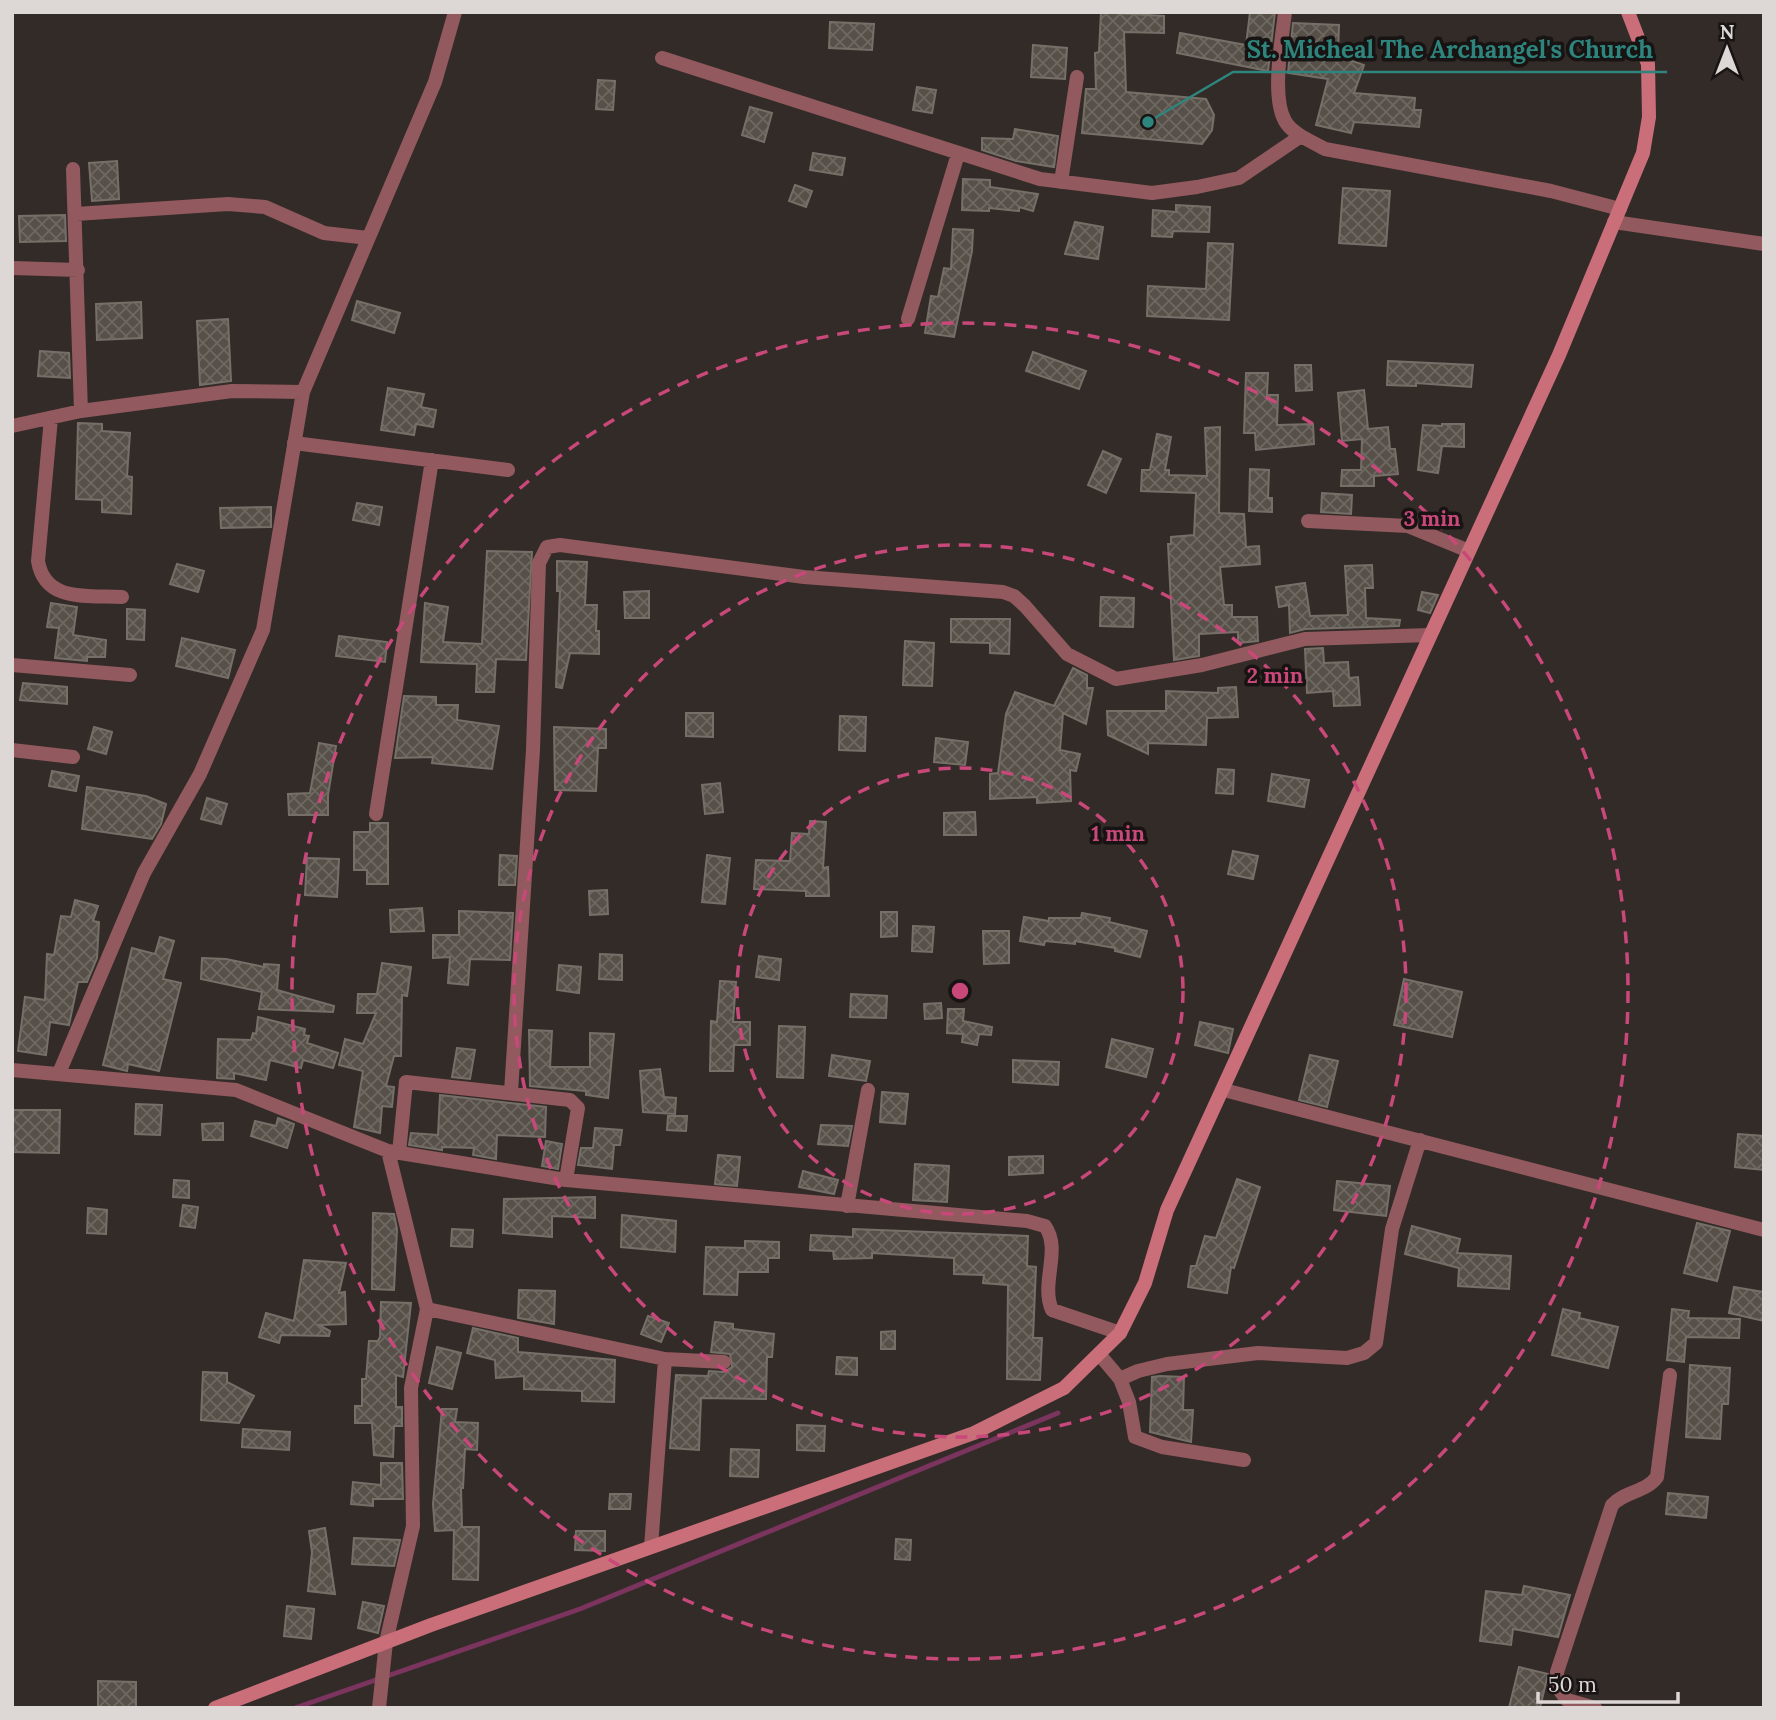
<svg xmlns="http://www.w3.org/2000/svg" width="1776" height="1720" font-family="Lora,serif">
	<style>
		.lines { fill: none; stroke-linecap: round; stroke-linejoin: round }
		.stream { stroke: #7a345d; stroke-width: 5 }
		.building { fill: url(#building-cross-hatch); stroke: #766f68; stroke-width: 2 }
		.street { stroke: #92595e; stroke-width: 14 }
		.secondary { stroke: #ca6f79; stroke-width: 14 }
		.ring { fill: none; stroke: #c9487a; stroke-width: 3.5; stroke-dasharray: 12 9 }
		.centre { fill: #c9487a; stroke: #181413; stroke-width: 3.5 }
		.ring-label { font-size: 21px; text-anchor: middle; font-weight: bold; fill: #c9487a; stroke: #181413; stroke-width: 7; stroke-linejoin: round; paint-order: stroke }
		.leader { fill: none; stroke: #2e857d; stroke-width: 2.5 }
		.callout-dot { fill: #2e857d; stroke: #181413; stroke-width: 2.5 }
		.callout-label { font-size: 24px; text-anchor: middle; font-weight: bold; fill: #2e857d; stroke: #181413; stroke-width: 7; stroke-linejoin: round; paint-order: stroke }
	</style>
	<defs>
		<pattern id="building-cross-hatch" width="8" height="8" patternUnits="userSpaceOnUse" patternTransform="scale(1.75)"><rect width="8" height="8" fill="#565049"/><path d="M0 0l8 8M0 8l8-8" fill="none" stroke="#6e6862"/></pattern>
	</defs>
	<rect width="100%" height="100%" fill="#332b28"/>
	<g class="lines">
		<path class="stream" d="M295 1708 580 1609 1058 1413"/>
	</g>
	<path class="building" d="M1101 12 1164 16V33L1124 32 1126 92 1206 99 1214 115 1212 130 1202 144 1082 133 1086 89H1096L1095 53 1099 52Z
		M1250 12H1275L1268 71 1177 53 1180 33 1246 45Z
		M830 22 874 24 872 50 829 48Z
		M1293 23 1339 25 1338 56 1364 65 1354 93 1415 98 1414 110H1421L1419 127 1354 122 1351 133 1316 125 1328 79 1288 73Z
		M1033 45 1067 48 1065 79 1031 77Z
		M598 80 615 81 613 110 596 109Z
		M917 87 936 90 932 113 913 110Z
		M750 107 772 113 764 142 742 135Z
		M1015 129 1058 136 1054 167 1016 161 982 150V138L1013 139Z
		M813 153 845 158 842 175 810 170Z
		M117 161 119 199 92 201 89 163Z
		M963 179 990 180V187L1038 194 1033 211 1019 207V211L989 208V211L962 210Z
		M795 185 812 191 806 207 789 201Z
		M1343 188 1390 191 1386 246 1339 243Z
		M1176 205 1210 207 1209 232 1173 231 1172 237 1152 236 1153 210 1176 212Z
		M65 215 66 241 20 242 19 216Z
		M1075 222 1103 227 1098 259 1065 254Z
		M953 229 973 230 972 251 954 337 925 333 931 296 938 297 944 268 951 269Z
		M1208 243 1233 244 1229 320 1147 316 1148 286 1206 289Z
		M357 301 400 313 394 333 352 320Z
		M141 302 142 338 97 340 96 304Z
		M228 319 231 381 200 385 197 321Z
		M40 351 69 353 70 378 38 376Z
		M1033 352 1086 371 1079 389 1026 371Z
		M1388 361 1473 365 1471 387 1416 383V386L1387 385Z
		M1295 365H1311L1312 390 1296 391Z
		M1246 373H1268L1267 395H1278L1277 425 1313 424 1314 444 1256 450 1255 433H1244Z
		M388 388 424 394 421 407 436 410 433 427 416 424 414 435 381 430Z
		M1364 390 1368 429 1388 427 1390 449H1395L1398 474 1374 476V486H1341L1342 470H1361L1362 439 1342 441 1338 393Z
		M78 423 102 424V431L130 433 127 476 132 477 131 514 102 512V500L76 499Z
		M1442 424H1464V447L1442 446 1438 473 1418 470 1423 425 1442 426Z
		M1220 427 1219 513 1244 514 1246 547 1259 546 1260 564 1220 567 1224 605H1232V617H1257L1258 641 1238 643V632L1199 634V656L1174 660 1168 544H1171V537L1194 535 1196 493 1141 491 1142 470H1150L1157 434 1171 437 1165 470H1169V475L1207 476 1205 428Z
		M1103 451 1121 459 1106 493 1088 485Z
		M1250 469 1269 470 1268 498H1272V512L1249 511Z
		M1322 493 1352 495 1351 514 1321 512Z
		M357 503 382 507 379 525 353 520Z
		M271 507V527L221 528 220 508Z
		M487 551 532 552 526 660 496 659 494 692H476L477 664 421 662 425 603 448 607 443 642 482 644Z
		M557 561 587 562 585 605H597L596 631H599V654L570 653 562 688 556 687 560 591H557Z
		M177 564 204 571 198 592 170 584Z
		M1372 565 1373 588H1365L1366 618 1400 620 1399 626 1305 629 1290 633 1289 605 1279 607 1276 587 1305 583 1310 616 1348 615 1345 566Z
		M649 591V618H625L624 592Z
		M1422 592 1438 595 1430 613 1418 610Z
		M1101 597 1134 598 1133 627 1100 626Z
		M51 603 77 607 73 635 106 640 105 657H87V661L55 658 59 628 47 627Z
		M127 609 145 610 144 640 127 639Z
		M951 619H1010L1009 654 990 653V643L951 642Z
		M339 636 387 642 385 662 336 656Z
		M182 638 235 650 228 678 176 666Z
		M905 641 934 643 932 686 903 685Z
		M1323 648 1324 663 1348 662 1349 678 1358 677 1360 705 1334 706 1333 691 1307 693 1305 649Z
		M1073 668 1087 675V688H1093L1086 724 1063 713 1060 750 1080 754 1076 771 1070 770 1071 801 1037 803V797L990 799V774L998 773 1006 714 1015 692 1054 706Z
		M23 683 67 687V704L20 700Z
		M1236 687 1238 717 1207 718 1206 745 1148 743V754L1108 735 1107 711H1166V691L1218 693V688Z
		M404 696 436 697V705H458L457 720 499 726 492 769 432 763 433 757 395 758Z
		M686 713H713V737L686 736Z
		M840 716 866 717 865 751 839 750Z
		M94 727 112 732 106 754 88 749Z
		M554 727 606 729V748H598L596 791 555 790Z
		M936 738 968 742 965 765 934 762Z
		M319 743 336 746 328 795V815H289L288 794 310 793Z
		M1218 769 1234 770 1233 794 1216 793Z
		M52 771 79 776 76 791 49 786Z
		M1272 774 1309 780 1304 807 1268 801Z
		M720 783 723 812 705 814 702 785Z
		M87 787 146 796 166 804 161 824 152 839 82 829Z
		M207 798 227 804 221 824 201 819Z
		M975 812 976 835H944V813Z
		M810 821 826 822 823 868 828 867 829 896H806V891L754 889 756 860 790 861 792 833 809 834Z
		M370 823H388V884H367V870H354V832H370Z
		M1233 851 1258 856 1253 879 1228 874Z
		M500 855 517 856 515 885H499Z
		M707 855 730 858 725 904 702 902Z
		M307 858 339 859 337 897 305 895Z
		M607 890 608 914 590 915 589 891Z
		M75 900 98 906 93 921 99 922 97 958 87 982H78L69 1025 50 1022 46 1055 18 1051 25 997 45 1000 47 954 54 955 61 916 71 917Z
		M422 908 424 931 391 932 390 910Z
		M459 911 513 913 510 960 470 959 468 985 448 983 450 957 433 958V935H459Z
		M881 912H897V936L881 937Z
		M1082 913 1110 918 1109 922 1147 931 1140 957 1115 951V948L1075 941V944L1045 941 1044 945 1020 941 1024 917 1049 921V918H1081Z
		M913 926 934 927 932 952 912 951Z
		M983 931H1009V963L984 964Z
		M160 937 174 941 163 979 181 983 159 1071 128 1064 127 1071 103 1065 132 948 155 954Z
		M600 954 622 955V980L599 979Z
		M759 956 781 959 779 980 756 977Z
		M202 958 226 959 264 967V964L279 965 277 990 334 1006 333 1012 259 1009 262 992 201 979Z
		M382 963 411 967 407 996 402 995 401 1056H394L386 1086 394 1087 392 1107 382 1106 380 1133 354 1127 363 1071 339 1065 345 1039 363 1044 376 1013H357L358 994H377Z
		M559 965 581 967 579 993 557 990Z
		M1404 979 1462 992 1452 1037 1394 1025Z
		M720 981 736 982 733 1022H750V1045H734L733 1071H710L711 1021 717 1022Z
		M851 994 887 996 886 1018 850 1017Z
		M941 1003 942 1018 925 1019 924 1004Z
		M948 1009H964L963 1021 992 1027 991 1035 979 1034 977 1045 962 1042 963 1034 947 1033Z
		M258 1017 305 1029 304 1035 309 1036 307 1043 338 1053 333 1068 303 1060 301 1068 270 1060 266 1080 234 1073V1079L217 1078 218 1039 251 1040 253 1033 256 1034Z
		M1200 1022 1233 1029 1228 1053 1195 1045Z
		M779 1026 805 1027 803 1078 777 1077Z
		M529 1030 552 1031 550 1067H590V1033L614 1034 608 1098 586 1095V1091L530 1086Z
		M1112 1039 1153 1049 1146 1077 1106 1067Z
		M457 1048 475 1050 470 1079 452 1077Z
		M832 1055 870 1061 866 1081 829 1076Z
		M1310 1055 1338 1061 1327 1107 1299 1100Z
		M1013 1060 1059 1062 1058 1085 1013 1082Z
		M660 1069 664 1097 676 1098 675 1114 643 1112 640 1071Z
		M882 1092 908 1094 905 1124 880 1122Z
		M440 1095 546 1107 545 1137 497 1135 496 1159 473 1155 474 1148 442 1147V1150L409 1145 411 1133 438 1135Z
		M136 1104 162 1105 160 1135 135 1134Z
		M12 1110H60L59 1153 12 1152Z
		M668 1116H687L686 1131 667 1130Z
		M278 1118 294 1124 287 1148 251 1136 255 1121 276 1126Z
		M223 1123V1140H203L202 1124Z
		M821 1125 852 1126 848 1146 818 1144Z
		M595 1128 622 1130 620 1145H614L612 1169 578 1165 581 1148H593Z
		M1738 1134 1764 1136V1170L1735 1167Z
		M546 1141 562 1144 558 1169 542 1166Z
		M718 1155 740 1157 737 1186 715 1184Z
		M1043 1156V1173L1009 1175V1157Z
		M915 1164 949 1166 947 1202 913 1200Z
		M803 1171 838 1180 834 1194 799 1187Z
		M1237 1179 1260 1187 1234 1268 1231 1267 1227 1293 1188 1287 1191 1266H1196L1205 1236 1216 1238Z
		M174 1180 189 1181V1198L173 1197Z
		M1337 1181 1390 1186 1386 1216 1334 1210Z
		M595 1197V1218L552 1216V1237L503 1233 504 1199Z
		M183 1205 198 1207 195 1228 180 1226Z
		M88 1208 107 1210 106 1234 87 1233Z
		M373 1213 394 1214 397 1229 394 1290 372 1289Z
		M622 1215 676 1221 675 1252 621 1247Z
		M1697 1223 1730 1231 1717 1281 1684 1273Z
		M1412 1226 1460 1239 1457 1253 1511 1256 1509 1289 1458 1286 1459 1268 1405 1254Z
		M452 1229 473 1230 472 1247 451 1246Z
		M853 1229 1028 1236 1027 1266 1036 1267 1033 1338H1042L1040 1380 1007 1379 1008 1285 983 1283 984 1275 954 1274V1258L872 1253V1258L834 1259 833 1251 810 1250 811 1235 853 1237Z
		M745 1241 779 1242V1258H768V1272H738L737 1295 704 1294 706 1247 745 1248Z
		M304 1260 346 1263 339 1293 345 1292 346 1324 319 1325 330 1331 329 1336 281 1335 279 1343 259 1337 266 1313 294 1321Z
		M1734 1287 1764 1292V1321L1729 1313Z
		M519 1290 555 1291 554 1324 518 1318Z
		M381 1302 411 1303 403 1377 396 1375V1407H402V1426H394L393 1457 374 1455 372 1423H355V1406H362V1379H366L369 1341H378L380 1337Z
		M1563 1309 1580 1313 1579 1318 1618 1327 1608 1368 1552 1355Z
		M1672 1309 1689 1311 1688 1318 1740 1319 1739 1338 1686 1337 1684 1362 1667 1360Z
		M648 1316 669 1323 661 1342 641 1334Z
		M715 1322 733 1324V1329L774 1334 772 1357H767L766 1399 701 1398 699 1450 670 1448 676 1375 708 1376 709 1371 724 1372 732 1367 730 1354 711 1352Z
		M473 1328 518 1338V1352L615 1360 614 1402 582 1401V1391L524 1389V1376L496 1378 495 1360 467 1353Z
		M895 1331V1349H881V1332Z
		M437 1347 461 1353 452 1389 429 1383Z
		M837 1357 857 1358V1375L836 1374Z
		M1690 1365 1730 1368 1728 1404H1722L1720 1439 1686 1437Z
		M203 1372 227 1373V1382L254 1396 239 1423 201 1420Z
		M1160 1376 1184 1377 1183 1410H1193L1191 1442 1150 1432 1152 1377Z
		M442 1409H457L455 1422 478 1423 477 1450 465 1449 463 1488H461L462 1527H479L478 1580 453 1579 454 1530 435 1531 433 1504Z
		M797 1425 825 1426 824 1451 797 1450Z
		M243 1429 290 1432 289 1450 242 1447Z
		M731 1449 759 1450 758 1477 730 1476Z
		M381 1463H402L403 1499H373V1506L351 1504 353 1482 381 1485Z
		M1668 1493 1708 1497 1706 1518 1666 1514Z
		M610 1494H631L630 1509H609Z
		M325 1528 335 1594 308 1591 312 1552 309 1531Z
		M576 1531H605V1551L575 1550Z
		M354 1538 400 1540 394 1566 352 1564Z
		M896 1539 911 1540 910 1560 895 1559Z
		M1524 1586 1570 1595 1558 1637 1513 1629 1511 1645 1480 1641 1486 1591 1522 1595Z
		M363 1602 384 1606 378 1633 358 1628Z
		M287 1606 314 1609 311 1639 284 1636Z
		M1519 1667 1548 1674 1540 1708H1509Z
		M98 1681 136 1682V1708L98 1707Z"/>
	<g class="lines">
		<path class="street" d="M1285 12C1282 40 1271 96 1285 121 1292 134 1313 142 1325 149L1551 191 1620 209
			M662 58 1040 179 1152 193 1197 187 1239 178 1301 136
			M73 169 81 411
			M1061 182 1077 77
			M76 214 228 204 265 207 324 233 368 238
			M1614 222 1764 244
			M12 268 78 270
			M908 319 958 154
			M51 418 38 561C45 603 88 595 122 597
			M12 426 81 411 232 391 303 392
			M294 443 508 470
			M1308 521 1408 526 1469 551
			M12 665 130 675
			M12 750 73 757
			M376 814 432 460
			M12 1070 236 1090 388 1151 566 1180 1027 1221 1045 1226C1062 1250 1040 1283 1052 1310L1120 1333
			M59 1073 144 873 200 774 263 630 303 392 435 82 455 12
			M1224 1090 1764 1230
			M511 1092 533 750 539 563 547 547 560 545 804 577 1003 592 1014 596 1025 606 1067 654 1116 679 1202 665 1305 639 1430 635
			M399 1153 406 1082 570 1100 578 1108 566 1180
			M847 1206 868 1090
			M427 1309 665 1359 724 1362
			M1099 1354 1120 1379 1129 1402 1135 1437 1162 1447 1244 1460
			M1120 1379 1138 1371 1167 1364 1258 1353 1347 1358 1364 1353 1376 1343 1392 1229 1420 1140
			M651 1547 665 1359
			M379 1708 386 1642 413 1526 411 1388 427 1309 388 1151
			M1595 1708 1567 1700 1558 1688 1557 1672 1612 1505C1625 1491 1645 1493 1657 1477L1670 1375"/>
		<path class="secondary" d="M215 1708 431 1625 974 1433 1064 1388 1120 1333 1145 1283 1167 1210 1559 355 1643 153 1649 117 1648 64 1628 12"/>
	</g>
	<g class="ring">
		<circle cx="960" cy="991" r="223"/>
		<circle cx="960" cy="991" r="446"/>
		<circle cx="960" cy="991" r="668"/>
	</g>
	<circle cx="960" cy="991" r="10" class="centre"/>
	<g class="ring-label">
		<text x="1432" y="526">3 min</text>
		<text x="1275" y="683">2 min</text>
		<text x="1118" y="841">1 min</text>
	</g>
	<path class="leader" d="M1148 122L1233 72H1667"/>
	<circle class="callout-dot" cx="1148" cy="122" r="7"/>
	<g class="callout-label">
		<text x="1450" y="58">St. Micheal The Archangel's Church</text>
	</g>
	<rect width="1776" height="1720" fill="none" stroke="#ddd7d5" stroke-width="28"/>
	<g transform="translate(1727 49)" stroke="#181413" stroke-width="5" paint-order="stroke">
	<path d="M0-5L12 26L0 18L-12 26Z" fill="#ddd7d5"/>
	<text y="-10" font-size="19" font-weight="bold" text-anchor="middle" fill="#ddd7d5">N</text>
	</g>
	<path d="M1538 1692v10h140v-10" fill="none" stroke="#ddd7d5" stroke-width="3.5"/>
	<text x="1548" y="1692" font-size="21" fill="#ddd7d5" stroke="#181413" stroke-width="5" paint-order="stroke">50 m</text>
</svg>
